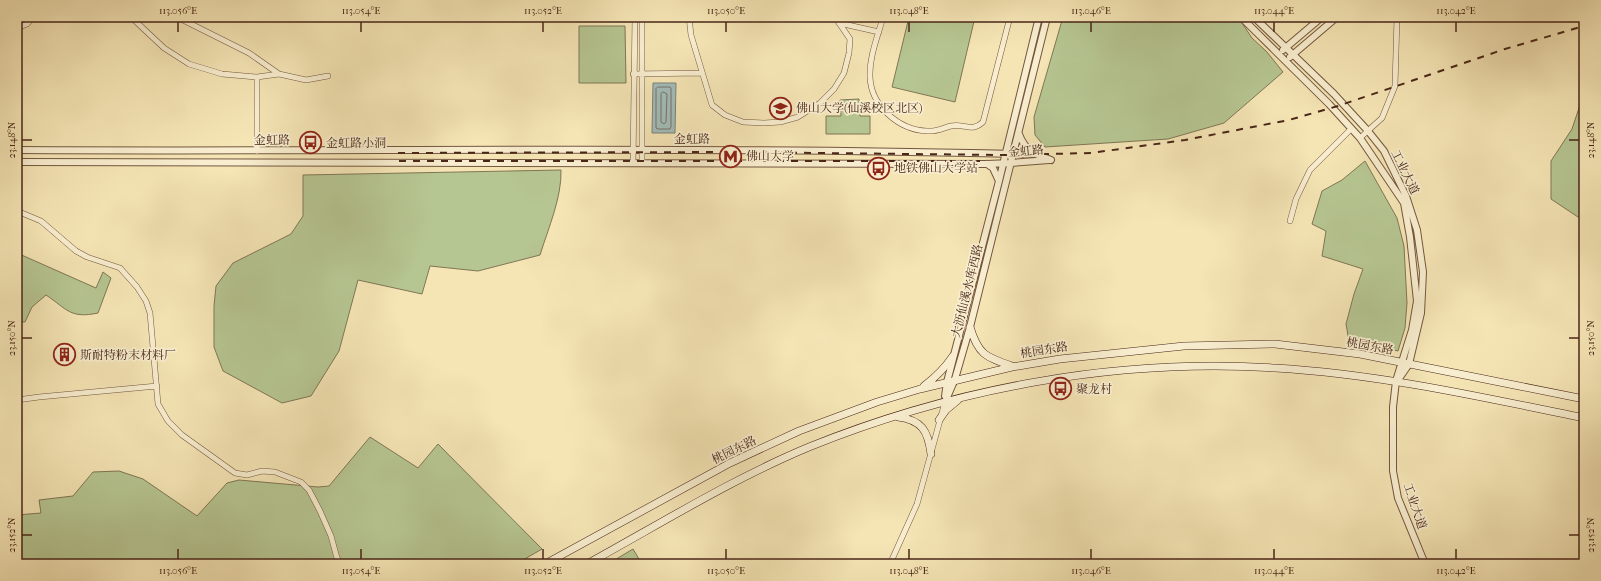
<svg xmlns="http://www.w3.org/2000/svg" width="1601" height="581" font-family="'IM FELL French Canon','Noto Serif SC',serif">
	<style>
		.green { fill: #b6c692; stroke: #807655 }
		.water { fill: #a2bcb9; stroke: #7e8079 }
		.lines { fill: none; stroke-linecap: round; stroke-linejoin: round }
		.shore { stroke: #767168; stroke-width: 1 }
		.minor-casing { stroke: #74563f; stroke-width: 6 }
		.tertiary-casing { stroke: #74563f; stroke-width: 8 }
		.secondary-casing { stroke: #492618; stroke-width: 8 }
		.minor { stroke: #f8eecf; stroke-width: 5 }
		.tertiary { stroke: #f8eecf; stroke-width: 6 }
		.secondary { stroke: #f8eecf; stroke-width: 7 }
		.rail { stroke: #492618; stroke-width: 2; stroke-dasharray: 7 7; stroke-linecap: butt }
		.ticks { fill: none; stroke: #492618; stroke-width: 1.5 }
		.labels { text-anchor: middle; stroke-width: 3.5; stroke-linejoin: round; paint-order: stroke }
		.poi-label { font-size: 12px; fill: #492618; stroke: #f8eecf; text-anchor: start }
		.street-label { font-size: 12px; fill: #492618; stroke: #f8eecf }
		.neatline { fill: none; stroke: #492618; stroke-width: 1.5 }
		.ticks-label { font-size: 10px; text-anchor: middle; fill: #492618 }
	</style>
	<rect width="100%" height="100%" fill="#f5e5b5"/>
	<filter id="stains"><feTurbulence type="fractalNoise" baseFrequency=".005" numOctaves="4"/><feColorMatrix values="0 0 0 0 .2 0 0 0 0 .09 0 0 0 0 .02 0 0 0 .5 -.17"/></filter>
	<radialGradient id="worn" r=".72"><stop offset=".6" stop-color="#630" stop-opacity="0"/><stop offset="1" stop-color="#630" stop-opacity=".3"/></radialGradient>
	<path class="green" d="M909 17H975L955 102 892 87Z
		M1063 17H1236L1242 23 1252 38 1267 52 1283 72 1224 123 1168 139 1045 147 1035 135 1034 117Z
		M579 26H625L626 83H579Z
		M859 99 860 116H870V134H826V116H841L840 100Z
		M1581 102H1584V221L1551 199V161L1572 129Z
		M1365 161 1397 218 1404 246 1407 303 1405 328 1398 351 1349 341 1346 324 1354 294 1363 269 1322 256 1326 231 1312 224 1322 191 1342 180Z
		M561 170C562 197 548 229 540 255L478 271 430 266 422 294 358 280 339 351 311 396 282 403 223 371 214 347V306L216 286 233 263 291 234 303 216V175Z
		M17 253 96 288 103 272 111 278 98 313C70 319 67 309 46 295L32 307 25 322H17Z
		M370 437 418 468 438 444 542 549 516 564H17V515L41 513 39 500 73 496 93 472 119 471 143 479 197 516 227 483 239 480 318 487 329 486Z
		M633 549 642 564H608Z"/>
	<path class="water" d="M653 83H676L675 133H652Z"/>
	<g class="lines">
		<path class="shore" d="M658 87H670L671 88V127L670 129H658L656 128V89Z
			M663 92 667 94 666 122 664 124 661 122V94Z"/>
		<defs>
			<path id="minor" d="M131 17 164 48 189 64 222 74 257 77 279 74 306 80 328 76
				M177 17 249 53 279 74
				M642 17V163
				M689 17 691 35 712 105 725 115 743 122 764 123 780 122 798 117 820 103 834 89 844 73 849 53 850 39 835 17
				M883 17C878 36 869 57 870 77 871 106 899 130 927 131 936 132 943 128 951 126 964 123 971 133 983 122L1010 17
				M839 23 879 32
				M17 28 27 24 33 17
				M633 74 702 73
				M257 77V151
				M1360 138 1382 118 1395 86 1397 17
				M633 163 635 17
				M17 211 41 221 76 251 87 257 120 268 137 287 146 301 150 313 158 404 168 421 182 435 235 473 247 475 262 471 275 472 301 482 309 490 320 511 331 536 337 558 341 564
				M1290 221 1296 199 1310 170 1351 129
				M17 400 39 397 157 386
				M890 564 917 504 945 402"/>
			<path id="tertiary" d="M1241 17 1329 104 1360 138 1404 203 1410 237 1417 301 1412 330 1396 381 1393 407V471L1398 498 1425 564
				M1254 17 1334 94 1368 131 1384 151 1406 196 1417 230 1423 272 1421 313 1409 364 1400 377
				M1283 50 1322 17
				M1290 57 1337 17
				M1019 134C1022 143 1026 147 1033 153
				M17 150C349 152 681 146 1014 154L1033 153 1051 160
				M17 162 987 164 1011 163 1049 160
				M987 164 993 168 998 179
				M945 396 947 382 999 181 1039 17
				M945 402 955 379 970 327 1047 17"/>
			<path id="secondary" d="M970 327C978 354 985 357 1012 366
				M924 386C936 377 945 368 953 356
				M898 417C922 420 928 431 931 454
				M939 420 946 410 958 400
				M545 564 730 463 799 431 877 402 920 389 1012 367 1060 359 1184 346 1275 344 1360 354 1584 399
				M587 564C660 524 732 479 809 447 955 388 1117 358 1275 368 1379 374 1482 397 1584 418"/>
		</defs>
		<use href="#minor" class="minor-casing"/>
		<use href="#tertiary" class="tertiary-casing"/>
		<use href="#secondary" class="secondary-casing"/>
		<use href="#minor" class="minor"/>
		<use href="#tertiary" class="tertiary"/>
		<use href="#secondary" class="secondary"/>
		<path class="rail" d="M398 153 729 152 1002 155 1091 153 1185 140 1289 120 1338 106 1505 49 1584 26
			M399 161H985"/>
	</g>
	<path class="ticks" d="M178 22V32M361 22V32M543 22V32M726 22V32M909 22V32M1091 22V32M1274 22V32M1456 22V32M22 140H32M1569 140H1579M22 338H32M1569 338H1579M22 535H32M1569 535H1579M178 549V559M361 549V559M543 549V559M726 549V559M909 549V559M1091 549V559M1274 549V559M1456 549V559"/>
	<defs>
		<symbol id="university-ring" viewBox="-11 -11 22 22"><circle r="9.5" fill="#f8eecf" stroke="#8f2418" stroke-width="1.5"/><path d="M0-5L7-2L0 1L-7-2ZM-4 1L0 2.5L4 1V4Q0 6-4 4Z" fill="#8f2418"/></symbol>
		<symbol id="bus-ring" viewBox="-11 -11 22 22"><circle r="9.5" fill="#f8eecf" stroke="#8f2418" stroke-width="1.5"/><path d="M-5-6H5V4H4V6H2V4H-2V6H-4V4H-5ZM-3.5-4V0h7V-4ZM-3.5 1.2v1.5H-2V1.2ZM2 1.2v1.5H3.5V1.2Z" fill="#8f2418"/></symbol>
		<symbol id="metro-ring" viewBox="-11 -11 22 22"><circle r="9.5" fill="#f8eecf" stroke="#8f2418" stroke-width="1.5"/><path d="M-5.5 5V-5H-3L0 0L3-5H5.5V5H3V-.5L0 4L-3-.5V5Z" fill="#8f2418"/></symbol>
		<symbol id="building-ring" viewBox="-11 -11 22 22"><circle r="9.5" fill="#f8eecf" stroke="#8f2418" stroke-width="1.5"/><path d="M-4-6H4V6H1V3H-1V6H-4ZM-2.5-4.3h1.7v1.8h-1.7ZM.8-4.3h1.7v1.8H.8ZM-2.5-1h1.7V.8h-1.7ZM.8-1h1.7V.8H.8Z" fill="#8f2418"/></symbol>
	</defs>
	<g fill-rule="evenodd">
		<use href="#university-ring" x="768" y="96" width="25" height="25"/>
		<use href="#bus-ring" x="298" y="130" width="25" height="25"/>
		<use href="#metro-ring" x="718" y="144" width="25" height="25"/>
		<use href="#bus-ring" x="866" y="156" width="25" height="25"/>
		<use href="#building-ring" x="52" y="342" width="25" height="25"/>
		<use href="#bus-ring" x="1048" y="376" width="25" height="25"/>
	</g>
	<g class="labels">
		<g class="poi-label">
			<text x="796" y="112">佛山大学(仙溪校区北区)</text>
			<text x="326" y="147">金虹路小洞</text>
			<text x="746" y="160">佛山大学</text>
			<text x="894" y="172">地铁佛山大学站</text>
			<text x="80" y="359">斯耐特粉末材料厂</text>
			<text x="1076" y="393">聚龙村</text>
		</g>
		<g class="street-label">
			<text x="692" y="143">金虹路</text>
			<text x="272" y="144">金虹路</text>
			<text transform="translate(1026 151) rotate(-5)" y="4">金虹路</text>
			<text transform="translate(1405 172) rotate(64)" y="4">工业大道</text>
			<text transform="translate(967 291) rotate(-76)" y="4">大沥仙溪水库西路</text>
			<text transform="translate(1370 346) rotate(10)" y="4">桃园东路</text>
			<text transform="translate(1044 350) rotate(-9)" y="4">桃园东路</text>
			<text transform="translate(734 450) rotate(-26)" y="4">桃园东路</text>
			<text transform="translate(1415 506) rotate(71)" y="4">工业大道</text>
		</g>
	</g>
	<rect width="1601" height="581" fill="none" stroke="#f5e5b5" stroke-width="44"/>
	<rect x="22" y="22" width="1557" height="537" class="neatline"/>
	<g class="ticks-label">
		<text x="178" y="14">113.056°E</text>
		<text x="361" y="14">113.054°E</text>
		<text x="543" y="14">113.052°E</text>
		<text x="726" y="14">113.050°E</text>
		<text x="909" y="14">113.048°E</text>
		<text x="1091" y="14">113.046°E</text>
		<text x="1274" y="14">113.044°E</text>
		<text x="1456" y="14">113.042°E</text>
		<text transform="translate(1590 140) rotate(-90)" y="4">23.148°N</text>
		<text transform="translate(11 140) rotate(-90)" y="4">23.148°N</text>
		<text transform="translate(1590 338) rotate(-90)" y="4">23.150°N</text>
		<text transform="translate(11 338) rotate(-90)" y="4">23.150°N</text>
		<text transform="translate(1590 535) rotate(-90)" y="4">23.152°N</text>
		<text transform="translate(11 535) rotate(-90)" y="4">23.152°N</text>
		<text x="178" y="574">113.056°E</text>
		<text x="361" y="574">113.054°E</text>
		<text x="543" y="574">113.052°E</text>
		<text x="726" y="574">113.050°E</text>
		<text x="909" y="574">113.048°E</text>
		<text x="1091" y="574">113.046°E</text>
		<text x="1274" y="574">113.044°E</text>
		<text x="1456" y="574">113.042°E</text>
	</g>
	<rect width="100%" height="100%" filter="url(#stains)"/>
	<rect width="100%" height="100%" fill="url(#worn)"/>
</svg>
